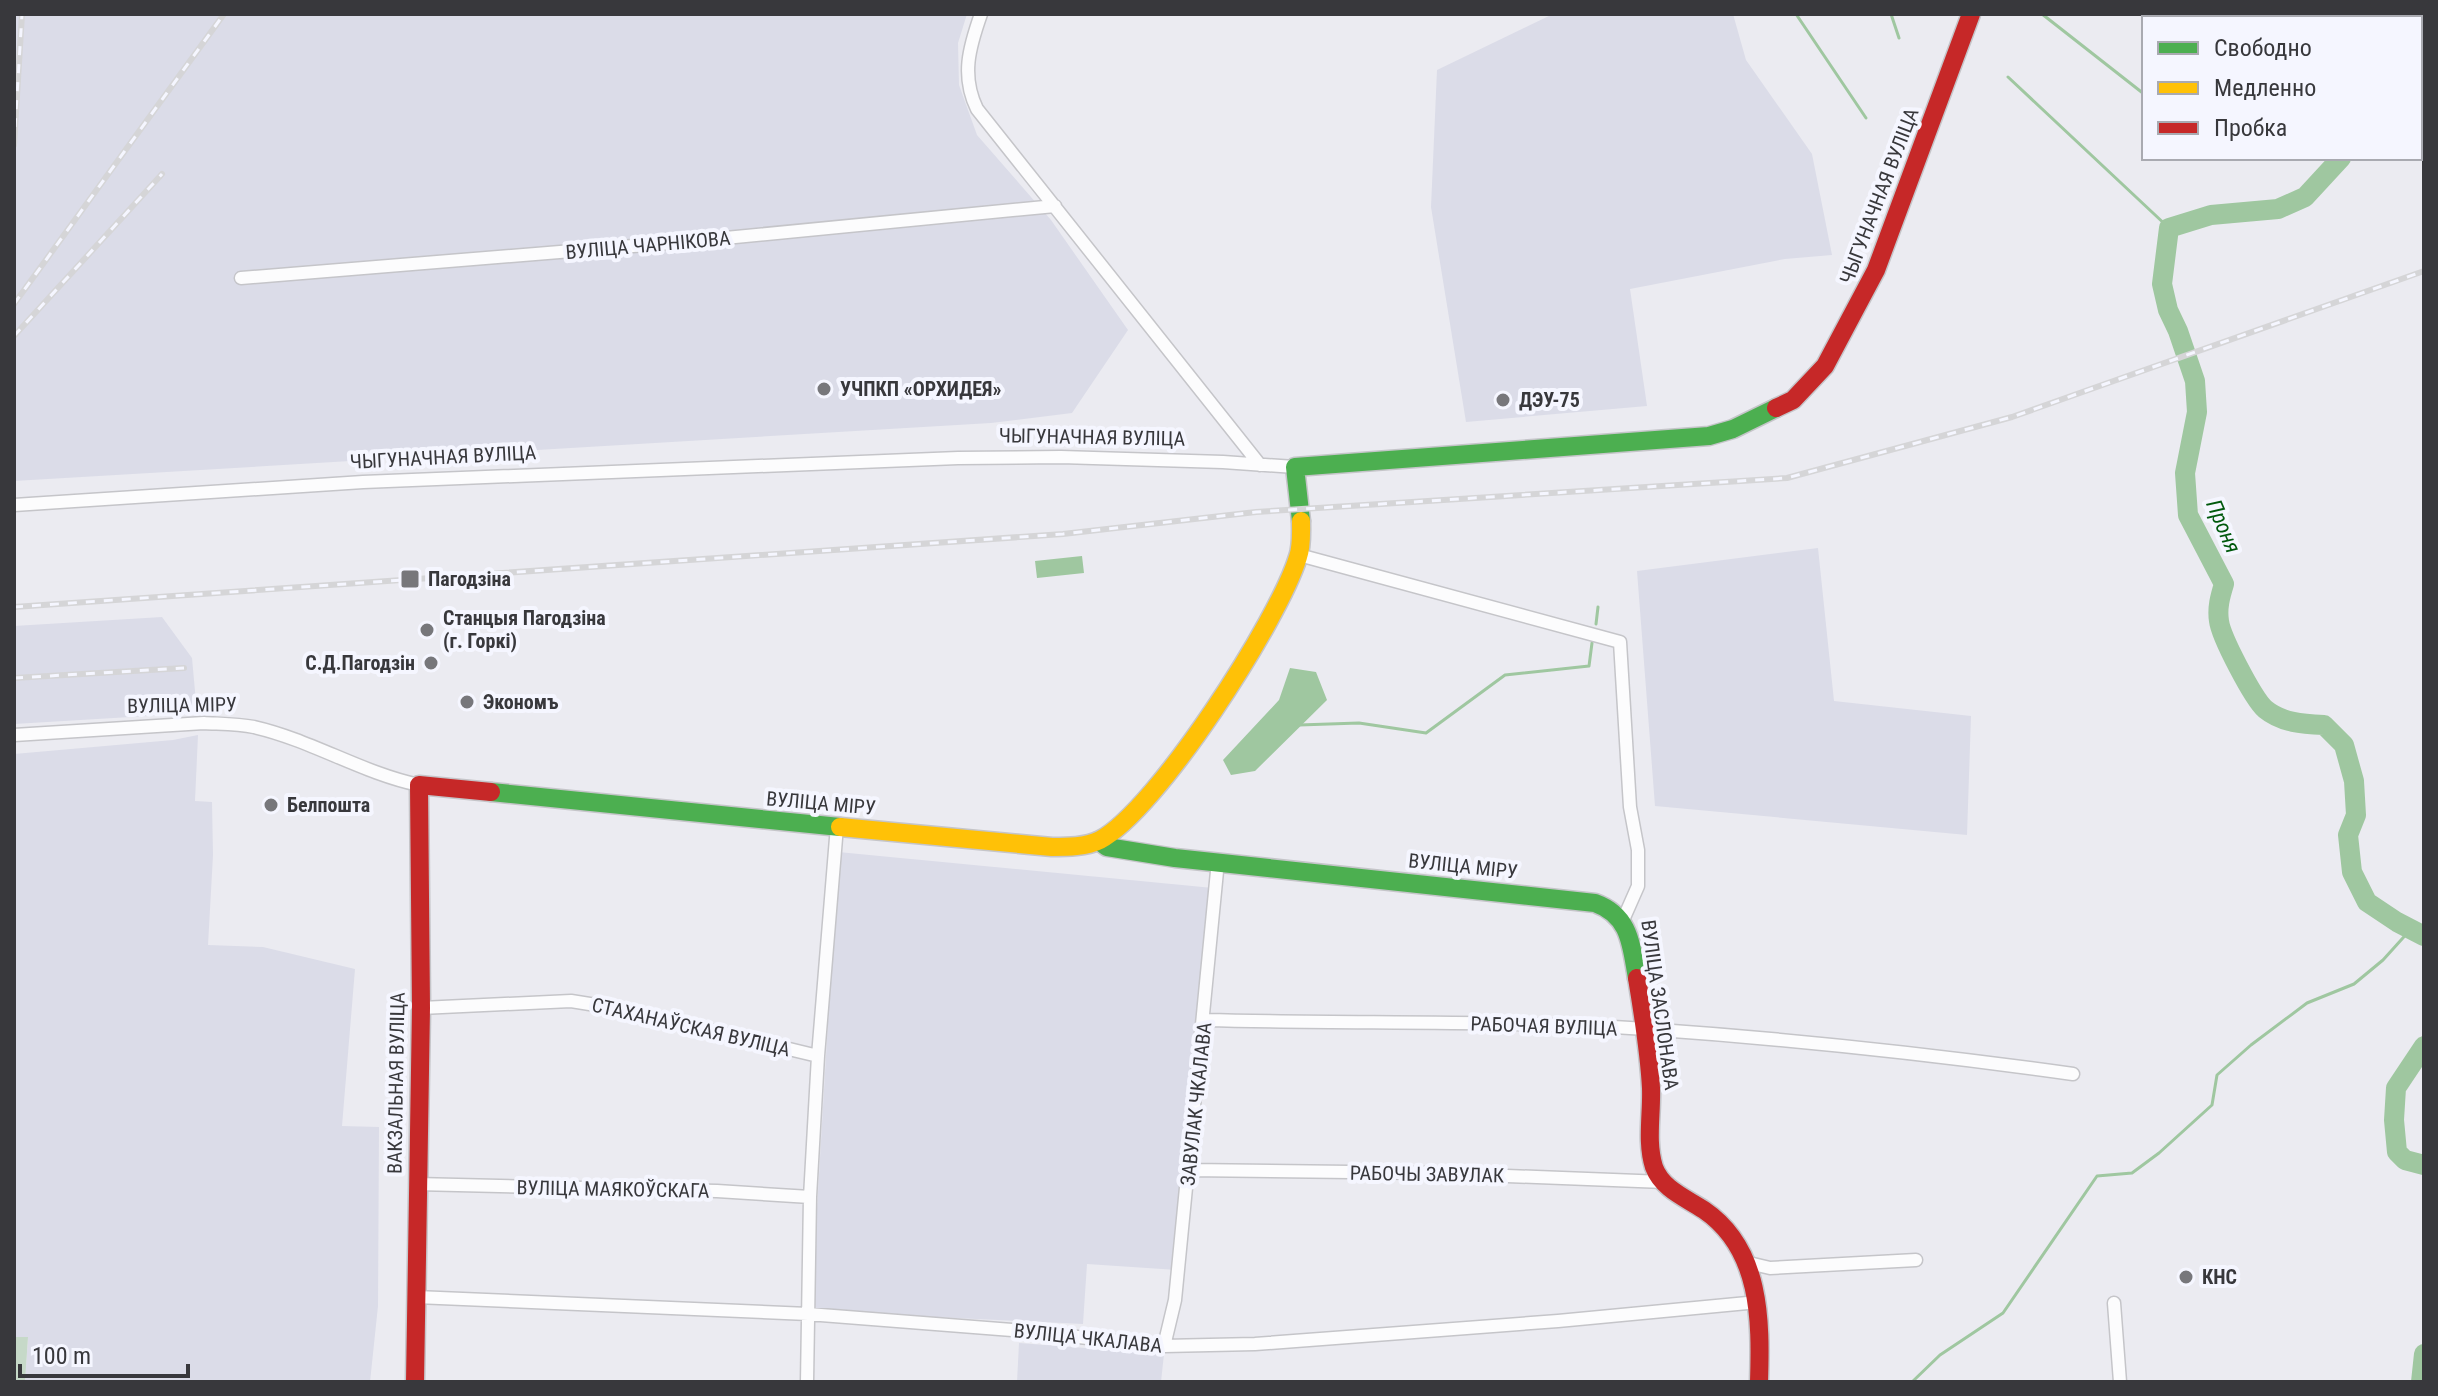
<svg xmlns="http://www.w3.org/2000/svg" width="2438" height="1396" font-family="'Roboto Condensed',sans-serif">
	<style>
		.built { fill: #dbdce8 }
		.green { fill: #c6d9c8 }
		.water { fill: #9fc7a0 }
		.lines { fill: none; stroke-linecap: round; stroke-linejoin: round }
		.stream { stroke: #9fc7a0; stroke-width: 3 }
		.river { stroke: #9fc7a0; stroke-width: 20 }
		.street-casing { stroke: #c5c5c9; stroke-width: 15 }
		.fast-casing { stroke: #c5c5c9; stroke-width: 21 }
		.slow-casing { stroke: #c5c5c9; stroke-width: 21 }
		.jam-casing { stroke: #c5c5c9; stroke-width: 21 }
		.street { stroke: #fcfcfd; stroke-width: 12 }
		.fast { stroke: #4caf50; stroke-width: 18 }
		.slow { stroke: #ffc107; stroke-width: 18 }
		.jam { stroke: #c62828; stroke-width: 18 }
		.rail-casing { stroke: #d5d5d7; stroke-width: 6 }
		.rail { stroke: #f5f6ff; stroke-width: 3; stroke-dasharray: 9; stroke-linecap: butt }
		.poi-dot { fill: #77777b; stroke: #f5f6ff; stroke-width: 3 }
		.labels { text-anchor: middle; stroke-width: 8; stroke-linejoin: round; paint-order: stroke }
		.street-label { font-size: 20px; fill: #38383c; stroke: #f5f6ff }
		.poi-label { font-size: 20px; font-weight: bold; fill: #38383c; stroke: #f5f6ff; text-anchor: start }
		.water-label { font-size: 22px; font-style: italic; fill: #00590d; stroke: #f5f6ff }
	</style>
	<rect width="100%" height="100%" fill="#ebebf1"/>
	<path class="built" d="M14 14H967L958 43 959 85 977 135 1051 220 1128 330 1072 413 991 423 14 481Z
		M1553 14H1733L1746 60 1812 154 1832 255 1785 259 1630 289 1647 406 1466 422 1431 207 1437 70Z
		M1818 548 1834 701 1971 716 1967 835 1655 806 1637 571Z
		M162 617 192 658 197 713 14 724V626Z
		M198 735 195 801 212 802 213 855 208 945 263 947 355 969 342 1126 379 1127 378 1306 370 1382H25L28 1338 14 1337V754L173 740Z
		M838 852 1213 888 1177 1270 1087 1264 1083 1324 811 1311Z
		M1019 1343 1164 1354 1161 1382H1017Z"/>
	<path class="green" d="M14 1337H28L25 1382H14Z"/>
	<path class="water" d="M1082 556 1084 573 1037 578 1035 561Z
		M1290 668 1316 672 1327 700 1255 771 1231 775 1223 760 1279 700Z"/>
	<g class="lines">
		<path class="stream" d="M1796 14 1866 118
			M1891 14 1899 38
			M2042 14 2144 94
			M2157 14 2162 18
			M2008 77 2169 228
			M1596 624 1598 607
			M1299 725 1359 723 1426 733 1505 675 1589 666 1592 643
			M1912 1382 1940 1355 2003 1313 2097 1176 2132 1173 2159 1153 2212 1105 2217 1075 2251 1045 2307 1003 2354 984 2383 960 2411 929"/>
		<path class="river" d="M2402 18V14
			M2341 158 2305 197 2278 209 2211 215 2169 228 2162 284 2168 310 2178 331 2195 381 2197 412 2185 473 2188 515 2224 584C2220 597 2217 608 2219 621 2221 637 2253 698 2265 709 2282 723 2303 724 2324 725L2344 745 2354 781 2356 815 2348 835 2352 872 2367 902 2397 922 2424 936
			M2424 1046 2396 1088 2394 1120 2397 1152 2405 1160 2424 1165
			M2421 1382 2424 1354"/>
		<defs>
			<path id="street" d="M981 14C969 48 961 76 977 109L1260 465
				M241 278 694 241 1055 206
				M14 505 363 482 958 458 1061 457 1223 462 1295 467
				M1299 555 1620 642 1630 807 1638 850V886L1623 920
				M14 735 204 723C221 724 238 724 254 727 311 740 362 773 419 785
				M421 1008 571 1001 627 1010 818 1056
				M1205 1020C1352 1024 1499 1020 1646 1029 1789 1039 1931 1054 2073 1074
				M1189 1170 1431 1173 1664 1182
				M416 1184 717 1191 810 1197
				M1749 1263 1770 1268 1916 1260
				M416 1297 808 1314 1012 1330 1164 1346 1255 1344 1558 1321 1758 1302
				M2114 1303 2120 1382
				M1164 1346 1175 1300 1218 861
				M807 1382 810 1197 818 1056 837 826"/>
			<path id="fast" d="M1301 521 1295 467 1709 436 1733 429 1776 408
				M491 792 840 827
				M1099 841 1107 847 1175 858 1595 903C1631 916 1631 946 1637 978"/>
			<path id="slow" d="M840 827 1052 847C1067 847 1086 847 1100 840 1157 810 1279 620 1298 557 1302 546 1301 533 1301 521"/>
			<path id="jam" d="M1776 408 1793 400 1825 366 1876 270 1971 14
				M1637 978C1643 1014 1649 1051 1651 1088 1652 1114 1646 1142 1654 1167 1662 1189 1686 1198 1704 1210 1761 1249 1761 1320 1759 1382
				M415 1382 421 1008 419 785 491 792"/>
		</defs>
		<use href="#street" class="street-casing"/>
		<use href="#fast" class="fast-casing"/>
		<use href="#slow" class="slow-casing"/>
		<use href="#jam" class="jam-casing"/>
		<use href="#street" class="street"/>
		<use href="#fast" class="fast"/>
		<use href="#slow" class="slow"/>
		<use href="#jam" class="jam"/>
		<defs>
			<path id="rail" d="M14 145 22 14
				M14 304 224 14
				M14 336 162 174
				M14 607 1063 534 1256 512 1787 478 2012 417 2424 271
				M14 678 184 668"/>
		</defs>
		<use href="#rail" class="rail-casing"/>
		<use href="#rail" class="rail"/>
	</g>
	<g class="poi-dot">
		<circle cx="824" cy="389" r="8"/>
		<circle cx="1503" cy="400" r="8"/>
		<rect x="400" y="569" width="20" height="20" rx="4"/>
		<circle cx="427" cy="630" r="8"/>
		<circle cx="431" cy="663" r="8"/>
		<circle cx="467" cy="702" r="8"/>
		<circle cx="271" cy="805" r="8"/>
		<circle cx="2186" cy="1277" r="8"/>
	</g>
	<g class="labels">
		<g class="street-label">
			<text transform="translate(1879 196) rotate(-69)" y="7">ЧЫГУНАЧНАЯ ВУЛІЦА</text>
			<text transform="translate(648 245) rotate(-5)" y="7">ВУЛІЦА ЧАРНІКОВА</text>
			<text transform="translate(1092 437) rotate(1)" y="7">ЧЫГУНАЧНАЯ ВУЛІЦА</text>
			<text transform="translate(443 457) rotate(-3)" y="7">ЧЫГУНАЧНАЯ ВУЛІЦА</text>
			<text transform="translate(182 705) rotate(-1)" y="7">ВУЛІЦА МІРУ</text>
			<text transform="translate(821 803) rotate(5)" y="7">ВУЛІЦА МІРУ</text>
			<text transform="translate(1463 866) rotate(6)" y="7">ВУЛІЦА МІРУ</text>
			<text transform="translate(1660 1005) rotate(82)" y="7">ВУЛІЦА ЗАСЛОНАВА</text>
			<text transform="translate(1544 1026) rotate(2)" y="7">РАБОЧАЯ ВУЛІЦА</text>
			<text transform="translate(691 1027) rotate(13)" y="7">СТАХАНАЎСКАЯ ВУЛІЦА</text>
			<text transform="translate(396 1083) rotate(-89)" y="7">ВАКЗАЛЬНАЯ ВУЛІЦА</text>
			<text transform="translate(1196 1104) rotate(-84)" y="7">ЗАВУЛАК ЧКАЛАВА</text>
			<text transform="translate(1427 1174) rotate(1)" y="7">РАБОЧЫ ЗАВУЛАК</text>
			<text transform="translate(613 1189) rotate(1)" y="7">ВУЛІЦА МАЯКОЎСКАГА</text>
			<text transform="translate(1088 1338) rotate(6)" y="7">ВУЛІЦА ЧКАЛАВА</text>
		</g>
		<g class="poi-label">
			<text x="840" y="396">УЧПКП «ОРХИДЕЯ»</text>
			<text x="1519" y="407">ДЭУ-75</text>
			<text x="428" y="586">Пагодзіна</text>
			<text x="443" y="625">Станцыя Пагодзіна<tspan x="443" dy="23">(г. Горкі)</tspan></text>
			<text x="415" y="670" text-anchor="end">С.Д.Пагодзін</text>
			<text x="483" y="709">Экономъ</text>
			<text x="287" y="812">Белпошта</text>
			<text x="2202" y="1284">КНС</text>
		</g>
		<g class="water-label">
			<text transform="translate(2224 526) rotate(67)" y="8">Проня</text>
		</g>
	</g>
	<rect width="2438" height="1396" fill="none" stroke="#38383c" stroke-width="32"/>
	<rect x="2142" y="16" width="280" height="144" fill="#f5f6ff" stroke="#a9aab1" stroke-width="2"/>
	<rect x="2158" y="42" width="40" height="12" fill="#4caf50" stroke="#a9aab1" stroke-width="2"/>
	<text x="2214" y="56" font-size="24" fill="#38383c">Свободно</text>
	<rect x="2158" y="82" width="40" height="12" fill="#ffc107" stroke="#a9aab1" stroke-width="2"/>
	<text x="2214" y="96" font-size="24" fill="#38383c">Медленно</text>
	<rect x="2158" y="122" width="40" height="12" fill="#c62828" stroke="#a9aab1" stroke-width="2"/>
	<text x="2214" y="136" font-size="24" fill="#38383c">Пробка</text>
	<path d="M20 1364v12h168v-12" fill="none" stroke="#38383c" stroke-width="4"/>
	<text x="32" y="1364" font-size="24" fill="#38383c" stroke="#f5f6ff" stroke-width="6" paint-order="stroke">100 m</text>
</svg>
